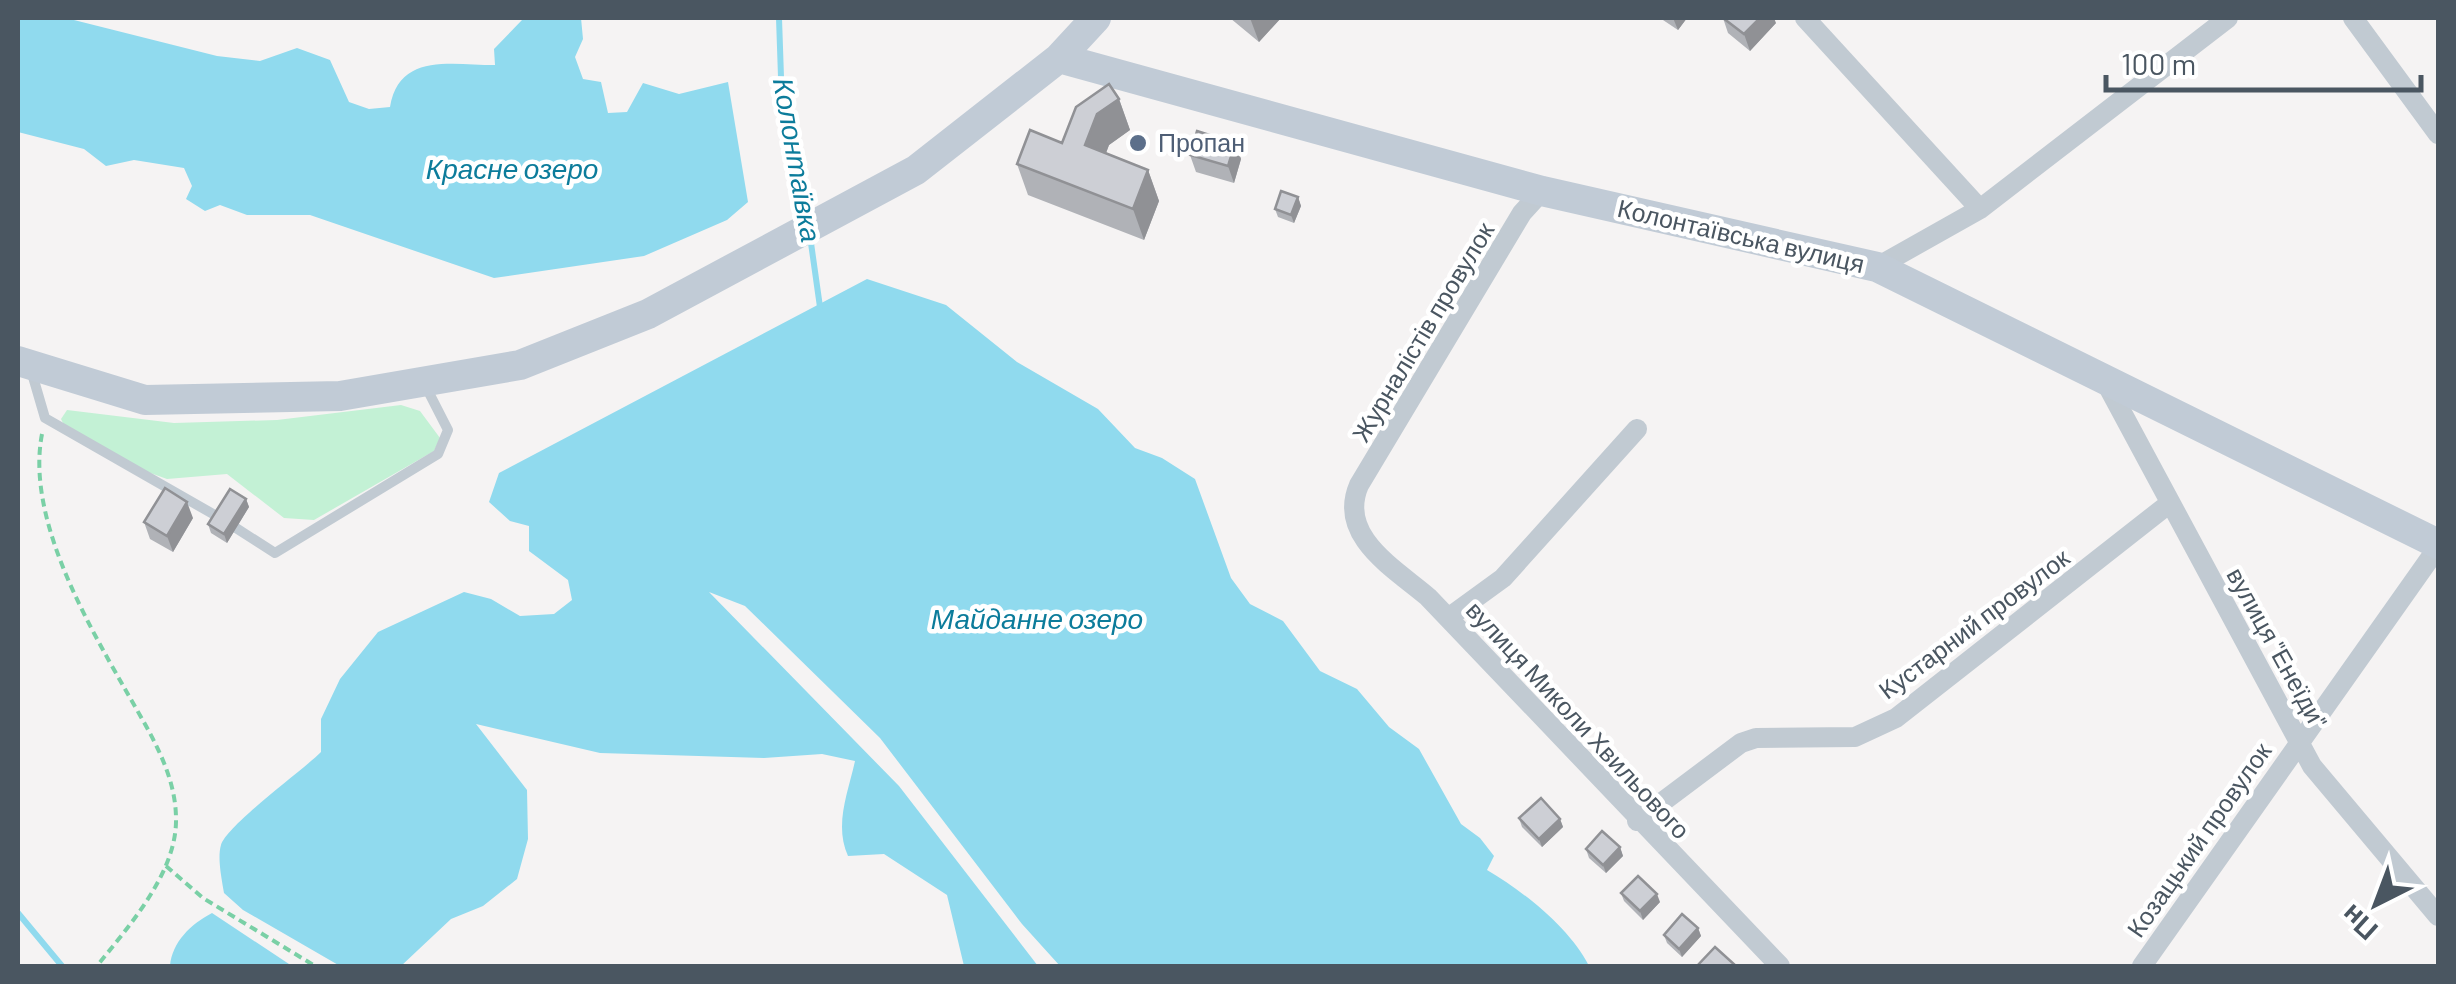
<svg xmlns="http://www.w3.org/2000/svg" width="2456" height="984" font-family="Barlow,sans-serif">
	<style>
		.green { fill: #c3f1d5 }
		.water { fill: #90daee }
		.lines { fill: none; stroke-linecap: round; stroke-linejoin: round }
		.stream { stroke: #90daee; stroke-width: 6 }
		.path { stroke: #7ad0a6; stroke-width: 4; stroke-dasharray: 8 5; stroke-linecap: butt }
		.lane { stroke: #c1cad2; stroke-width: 10 }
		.street { stroke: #c1cad2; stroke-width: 20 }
		.secondary { stroke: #c1cbd6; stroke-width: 30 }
		.wall { fill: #b0b2b7 }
		.shaded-wall { fill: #909195 }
		.building { fill: #cdcfd5; stroke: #909195; stroke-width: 2.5 }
		.service-dot { fill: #5c6f8a; stroke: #fff; stroke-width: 4 }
		.labels { text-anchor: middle; stroke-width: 9; stroke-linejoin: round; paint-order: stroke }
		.service-label { font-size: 25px; fill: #4e5e75; stroke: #fff; text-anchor: start }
		.street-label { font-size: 25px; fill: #4a5661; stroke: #fff }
		.water-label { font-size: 28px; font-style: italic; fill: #0c7c9b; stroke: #fff }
	</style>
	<rect width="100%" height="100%" fill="#f5f3f3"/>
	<path class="green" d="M401 405 420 411 440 438 434 451 314 520 284 518 227 474 167 479 142 470 64 425 61 419 67 410 174 423 277 420Z"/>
	<path class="water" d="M18 18H66L217 56 260 61 297 48 330 60 349 102 369 109 390 107C399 52 452 65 495 65L494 49 522 20 581 18 583 39 575 57 583 79 601 82 608 113 627 112 643 83 679 94 728 82 748 202 727 220 644 256 494 278 310 215H247L220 205 205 211 186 199 192 186 184 168 134 160 106 166 84 149 18 132Z
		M867 279 946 305 1017 362 1098 409 1135 448 1162 458 1195 479 1231 578 1250 604 1283 621 1320 671 1357 689 1389 727 1419 749 1461 824 1480 838 1494 856 1487 870C1523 891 1570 928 1589 966H1060L1022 924 880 738 745 606 709 592 899 786 1038 966H964L947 895 884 854 848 856C834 825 848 793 855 761L822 754 764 758 600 753 476 724 527 790 528 839 517 879 483 906 451 919 401 966H340L243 910 224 893C222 880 217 858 221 845 227 825 302 771 321 752V719L340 679 378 632 464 592 491 599 520 616 554 614 572 600 568 580 529 551V526L510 521 489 502 499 473Z
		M212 913 292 966H170C172 942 191 924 212 913Z"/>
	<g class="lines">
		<path class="stream" d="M779 18 781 77 807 219
			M810 236 820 307
			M18 913 62 966"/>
		<path class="path" d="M42 434C26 516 85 619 125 689 148 730 177 773 176 822 175 875 128 927 97 966
			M166 866 203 898 315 966"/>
		<path class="lane" d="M31 370 45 418 220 518
			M236 528 275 553 438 454 448 430 425 385"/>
		<path class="street" d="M1805 18 1980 209
			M2353 18 2438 134
			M1542 191 1522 213 1359 485C1337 536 1394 568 1428 597L1780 966
			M1877 267 1980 209 2228 18
			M2105 381 2312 766 2438 916
			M1448 618 1503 578 1637 429
			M1637 821 1741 743 1756 738 1855 737 1896 718 2170 503
			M2142 966 2438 547"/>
		<path class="secondary" d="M1059 58 1542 191 1877 267 2438 544
			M18 361 145 400 340 396 520 365 648 314 916 170 1059 58 1096 18"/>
	</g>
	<path class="wall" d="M1230 18H1281L1259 42Z
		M1660 18H1687L1678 30Z
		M1723 18 1776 23 1750 51 1728 33Z
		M1119 99 1130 130 1109 145 1106 153 1148 170 1159 201 1144 240 1028 195 1017 164 1062 143Z
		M1235 143 1241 159 1234 183 1196 172 1190 155Z
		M1298 197 1301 206 1294 223 1278 217 1275 209Z
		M246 499 249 507 227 543 211 533 208 524Z
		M193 518 173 552 150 539 144 522Z
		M1519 818 1560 819 1563 827 1542 847 1522 827Z
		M1620 847 1623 856 1606 873 1589 858 1586 849Z
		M1621 893 1660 902 1643 920 1624 901Z
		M1698 928 1701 936 1682 957 1667 943 1664 935Z"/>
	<path class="shaded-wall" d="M1250 18H1281L1259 42Z
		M1673 18H1687L1678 30Z
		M1760 18H1774L1776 23 1750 51 1744 34Z
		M1119 99 1130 130 1109 145 1097 177 1085 145 1097 114Z
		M1235 143 1241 159 1234 183 1228 166Z
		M1148 170 1159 201 1144 240 1133 209Z
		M1298 197 1301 206 1294 223 1291 215Z
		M246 499 249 507 227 543 224 534Z
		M187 502 193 518 173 552 167 536Z
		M1560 819 1563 827 1542 847 1539 839Z
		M1620 847 1623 856 1606 873 1603 865Z
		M1657 894 1660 902 1643 920 1640 911Z
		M1698 928 1701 936 1682 957 1679 949Z"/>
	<path class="building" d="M1723 18H1760L1744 34Z
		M1109 84 1119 99 1097 114 1085 145 1148 170 1133 209 1017 164 1030 130 1062 143 1076 107Z
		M1197 131 1235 143 1228 166 1190 155Z
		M1281 191 1298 197 1291 215 1275 209Z
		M165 488 187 502 167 536 144 522Z
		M230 489 246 499 224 534 208 524Z
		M1541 798 1560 819 1539 839 1519 818Z
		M1602 831 1620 847 1603 865 1586 849Z
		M1638 876 1657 894 1640 911 1621 893Z
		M1682 914 1698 928 1679 949 1664 935Z
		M1715 947 1736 966H1697Z"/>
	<circle class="service-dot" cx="1138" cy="143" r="10"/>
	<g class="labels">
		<g class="service-label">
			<text x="1158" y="152">Пропан</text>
		</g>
		<g class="street-label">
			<text transform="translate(1741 236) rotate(13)" y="9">Колонтаївська вулиця</text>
			<text transform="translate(1423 332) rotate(-59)" y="9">Журналістів провулок</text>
			<text transform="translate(1974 624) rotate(-37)" y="9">Кустарний провулок</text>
			<text transform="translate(2277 648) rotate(61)" y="9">вулиця "Енеїди"</text>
			<text transform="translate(1578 720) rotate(47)" y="9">вулиця Миколи Хвильового</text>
			<text transform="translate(2199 840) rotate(-55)" y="9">Козацький провулок</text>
		</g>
		<g class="water-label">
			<text transform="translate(797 160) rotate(80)" y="10">Колонтаївка</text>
			<text x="512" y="179">Красне озеро</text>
			<text x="1037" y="629">Майданне озеро</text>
		</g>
	</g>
	<rect width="2456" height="984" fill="none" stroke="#4a5661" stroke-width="40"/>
	<g transform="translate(2376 904) rotate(222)" stroke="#ffffff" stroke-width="8" paint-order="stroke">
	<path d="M0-8L18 38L0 25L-18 38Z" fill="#4a5661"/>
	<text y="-15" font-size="28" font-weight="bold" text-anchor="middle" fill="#4a5661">Пн</text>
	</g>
	<path d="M2106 75v15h315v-15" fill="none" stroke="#4a5661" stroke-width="5"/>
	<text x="2121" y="75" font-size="30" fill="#4a5661" stroke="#ffffff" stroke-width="8" paint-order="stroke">100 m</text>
</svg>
